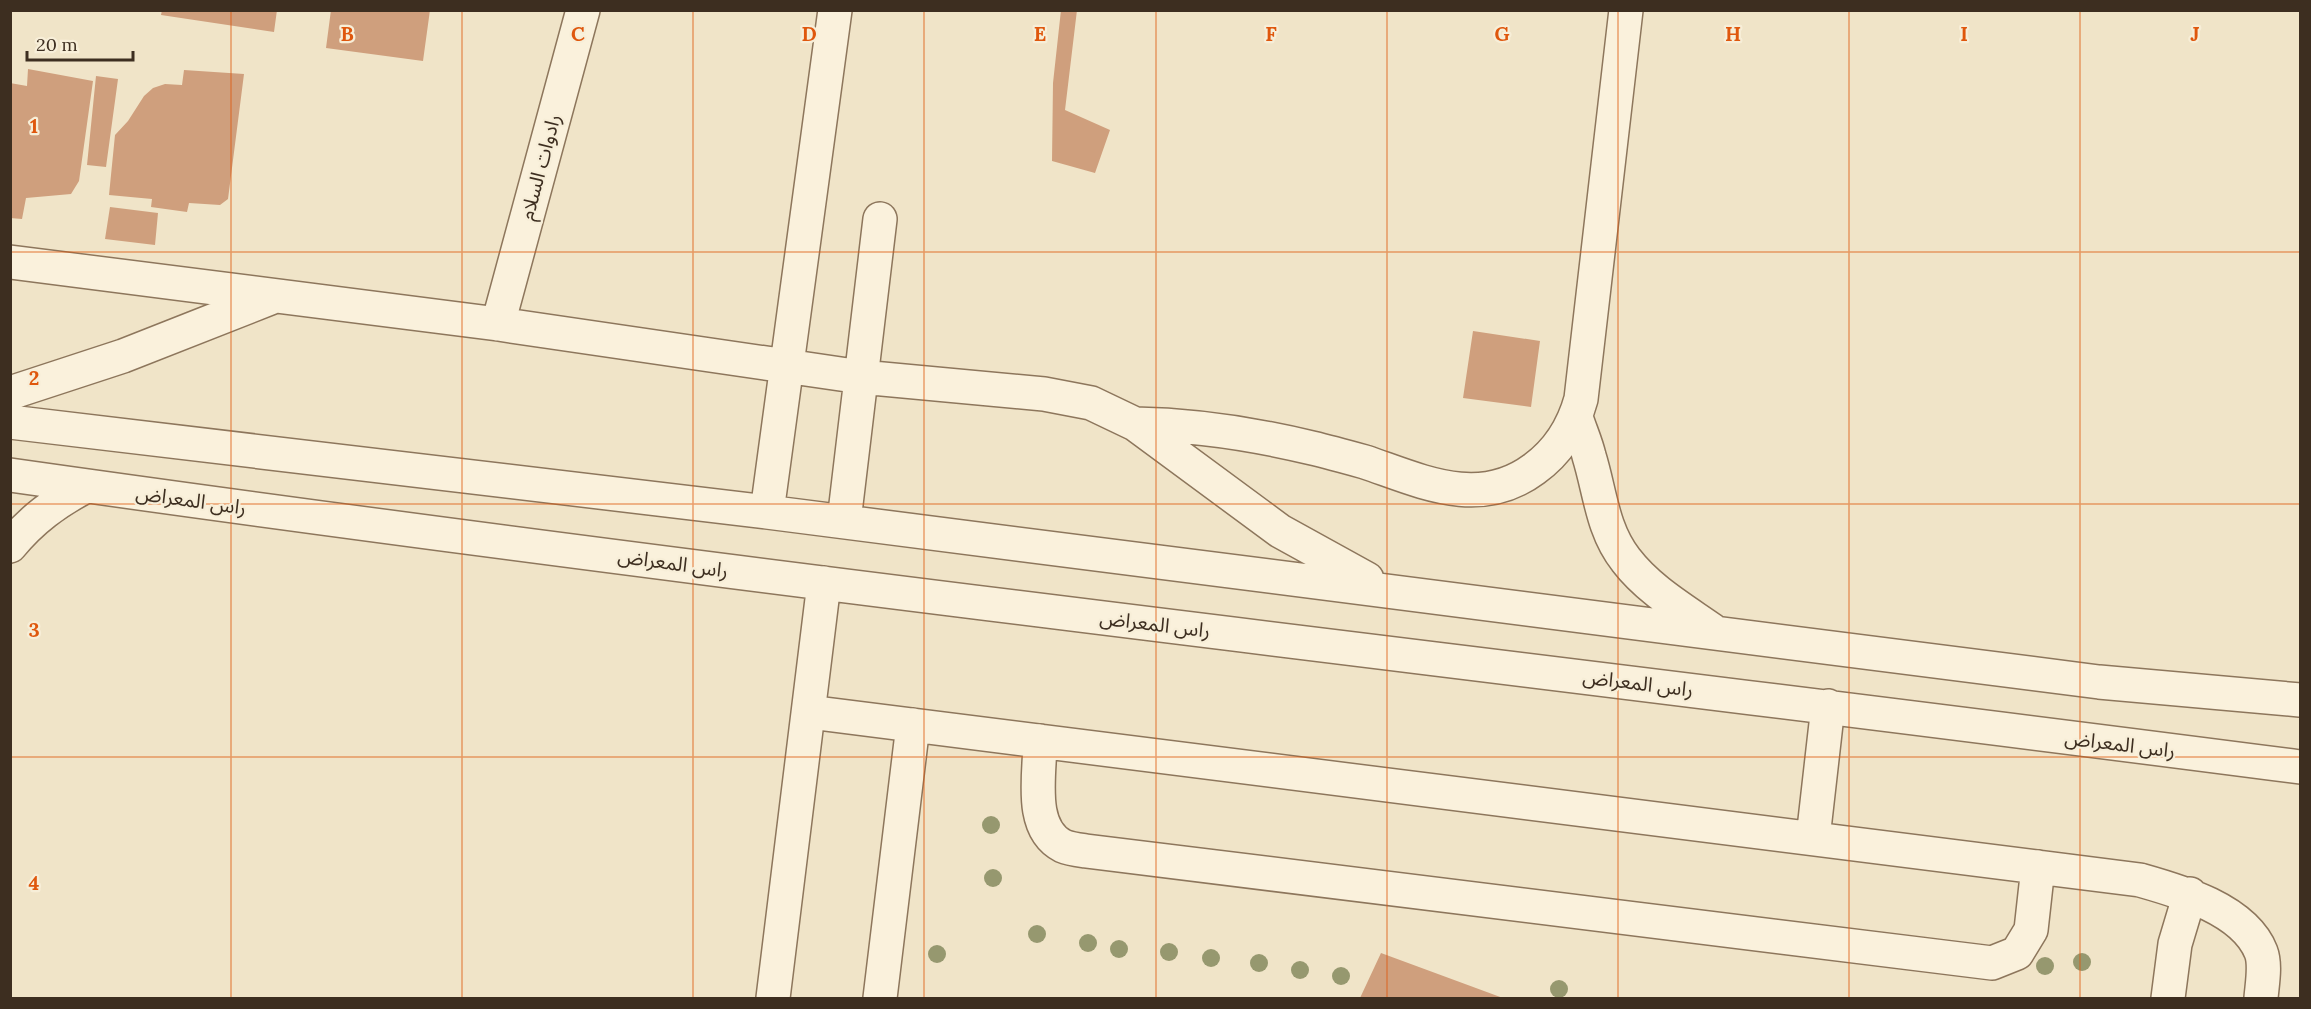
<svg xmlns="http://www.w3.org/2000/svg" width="2311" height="1009" font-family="Lora,'Noto Sans Arabic',serif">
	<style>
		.building { fill: #cf9f7d }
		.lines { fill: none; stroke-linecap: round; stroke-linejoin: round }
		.minor-casing { stroke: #8d765c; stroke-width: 36 }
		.minor { stroke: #faf1dc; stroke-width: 33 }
		.tree { fill: #96986f }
		.grid { fill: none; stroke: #df570d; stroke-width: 1.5; stroke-opacity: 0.55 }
		.labels { text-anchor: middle; stroke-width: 4.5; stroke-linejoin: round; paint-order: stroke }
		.street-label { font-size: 20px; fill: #3d2e20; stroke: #f7eed8 }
		.grid-label { font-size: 20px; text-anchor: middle; font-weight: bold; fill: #df570d; stroke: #f7eed8; stroke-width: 4.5; stroke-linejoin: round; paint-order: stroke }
	</style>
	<rect width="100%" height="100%" fill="#f0e4c8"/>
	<path class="building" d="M162 10H277L274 32 161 15Z
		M331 10H430L423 61 326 48Z
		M1061 10H1077L1065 110 1110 130 1095 173 1052 161 1053 83Z
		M28 69 93 81 79 181 71 194 26 198 22 219 10 218V83L27 86Z
		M184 70 244 74 228 199 220 205 189 203 187 212 151 207 152 199 109 195 115 135 128 121 144 96 153 88 165 84 182 85Z
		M96 76 118 79 106 167 87 165Z
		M110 207 158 213 155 245 105 239Z
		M1473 331 1540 341 1531 407 1463 398Z
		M1381 953 1503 998H1360Z"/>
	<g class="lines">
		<defs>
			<path id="minor" d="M10 262 498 324 861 377 1044 394 1091 403 1135 424 1280 531 1367 579
				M498 324 583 10
				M10 393 123 356 273 297
				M1576 417C1580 430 1586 443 1589 456 1600 491 1602 530 1626 560 1648 589 1682 609 1712 630
				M10 422 767 512 2099 682 2300 700
				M1135 424C1194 425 1254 434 1312 448 1329 452 1347 457 1365 462 1421 481 1479 510 1534 469 1559 451 1573 428 1581 399L1626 10
				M10 475C772 583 1537 668 2300 767
				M767 512 835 10
				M844 521 880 219
				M10 546C32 519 56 502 86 486
				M809 712 2140 880C2179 891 2244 909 2261 952 2266 965 2262 985 2261 998
				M1040 741C1040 774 1028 828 1063 846 1070 849 1079 850 1086 851L1992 963 2017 953 2031 930 2038 867
				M1813 838 1828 706
				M773 998 824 583
				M880 998 913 725
				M2168 998 2175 944 2190 894"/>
		</defs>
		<use href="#minor" class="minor-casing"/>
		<use href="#minor" class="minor"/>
	</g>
	<g class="tree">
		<circle cx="991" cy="825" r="9"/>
		<circle cx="993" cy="878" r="9"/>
		<circle cx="1037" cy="934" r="9"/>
		<circle cx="1088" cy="943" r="9"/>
		<circle cx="1119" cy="949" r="9"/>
		<circle cx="1169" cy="952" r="9"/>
		<circle cx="937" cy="954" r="9"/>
		<circle cx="1211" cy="958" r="9"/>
		<circle cx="2082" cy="962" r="9"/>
		<circle cx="1259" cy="963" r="9"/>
		<circle cx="2045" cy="966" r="9"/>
		<circle cx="1300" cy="970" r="9"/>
		<circle cx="1341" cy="976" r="9"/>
		<circle cx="1559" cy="989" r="9"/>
	</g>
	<path class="grid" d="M231 10V998M462 10V998M693 10V998M924 10V998M1156 10V998M1387 10V998M1618 10V998M1849 10V998M2080 10V998M10 252H2300M10 504H2300M10 757H2300"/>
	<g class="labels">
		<g class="street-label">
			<text transform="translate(540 167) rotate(-75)" y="7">رادوات السلام</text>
			<text transform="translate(191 500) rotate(8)" y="7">راس المعراض</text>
			<text transform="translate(673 563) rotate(8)" y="7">راس المعراض</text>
			<text transform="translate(1155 624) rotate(7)" y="7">راس المعراض</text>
			<text transform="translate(1638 683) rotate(7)" y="7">راس المعراض</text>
			<text transform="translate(2120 744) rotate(7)" y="7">راس المعراض</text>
		</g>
	</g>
	<g class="grid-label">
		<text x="347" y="41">B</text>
		<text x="578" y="41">C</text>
		<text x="809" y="41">D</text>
		<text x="1040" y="41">E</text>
		<text x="1271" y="41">F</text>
		<text x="1502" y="41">G</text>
		<text x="1733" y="41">H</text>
		<text x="1964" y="41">I</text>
		<text x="2195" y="41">J</text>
		<text x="34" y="133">1</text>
		<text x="34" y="385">2</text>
		<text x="34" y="637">3</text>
		<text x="34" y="890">4</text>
	</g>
	<rect width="2311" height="1009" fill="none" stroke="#3d2e20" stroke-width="24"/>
	<path d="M27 51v9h106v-9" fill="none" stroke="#3d2e20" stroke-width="3"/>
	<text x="36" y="51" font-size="18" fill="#3d2e20" stroke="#f7eed8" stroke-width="4.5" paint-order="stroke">20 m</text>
</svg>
